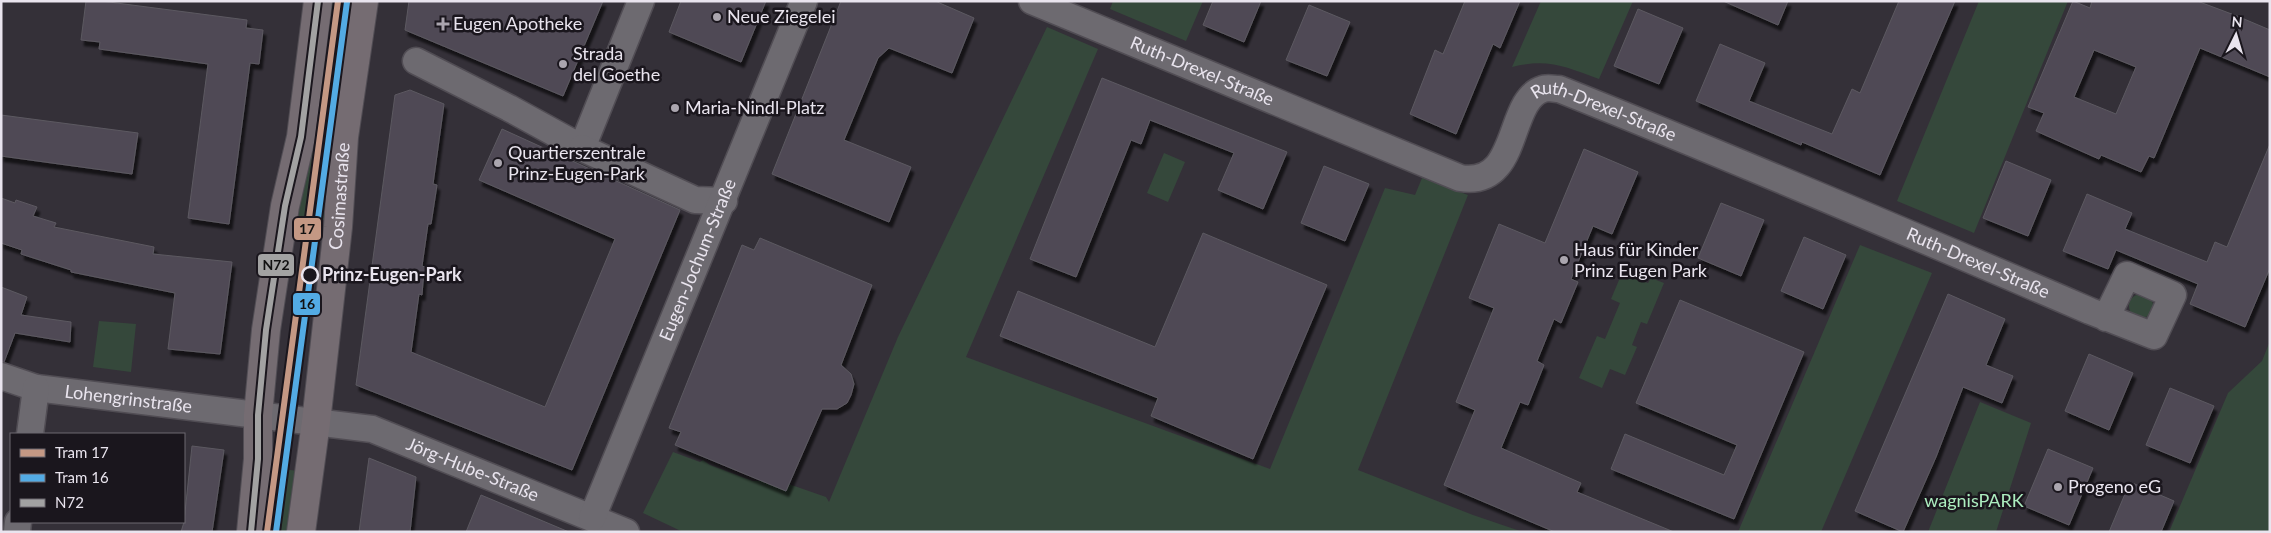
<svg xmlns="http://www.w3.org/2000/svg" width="2271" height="533" font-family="Lato,sans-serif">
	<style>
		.green { fill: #35483b }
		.building { fill: #4f4a55; stroke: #5c5961; fill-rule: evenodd; filter: url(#shadow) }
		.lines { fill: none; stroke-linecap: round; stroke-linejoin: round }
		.minor-casing { stroke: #514d54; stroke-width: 29 }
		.major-casing { stroke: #514d54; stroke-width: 30 }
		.minor { stroke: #6d6a70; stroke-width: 26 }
		.major { stroke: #756c72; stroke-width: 28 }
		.bus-1-casing { stroke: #1a161d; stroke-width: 10 }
		.bus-1 { stroke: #a2a2a2; stroke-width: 6 }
		.tram-1-casing { stroke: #1a161d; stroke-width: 10 }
		.tram-2-casing { stroke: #1a161d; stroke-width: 10 }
		.tram-1 { stroke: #c49884; stroke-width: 6 }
		.tram-2 { stroke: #53abe4; stroke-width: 6 }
		.poi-dot { fill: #aaa5ae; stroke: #1a161d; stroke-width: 2 }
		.stop-dot { fill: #1a161d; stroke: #e9e4ee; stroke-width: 2.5 }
		.labels { text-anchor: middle; stroke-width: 5; stroke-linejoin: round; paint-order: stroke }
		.poi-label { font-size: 18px; fill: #e9e4ee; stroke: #1a161d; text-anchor: start }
		.street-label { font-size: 18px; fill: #e9e4ee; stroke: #1a161d }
		.stop-label { font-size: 18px; font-weight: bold; fill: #e9e4ee; stroke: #1a161d; text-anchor: start }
		.park-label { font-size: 18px; fill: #acedbf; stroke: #1a161d }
		.line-badge { stroke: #1a161d; stroke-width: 2 }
		.pale-badge-label { font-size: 14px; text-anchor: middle; font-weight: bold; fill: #111 }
	</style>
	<defs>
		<filter id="shadow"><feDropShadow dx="3" dy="5.5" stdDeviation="1" flood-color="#0009"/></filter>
	</defs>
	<rect width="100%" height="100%" fill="#343038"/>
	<path class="green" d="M327 1H355L333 221 293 217Z
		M1113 1H1203L1186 41 1110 9Z
		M1541 1H1633L1599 79C1565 67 1549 58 1512 67Z
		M1979 1H2068L1974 233 1897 201Z
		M1047 27 1098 49 966 357 1270 469 1385 188 1415 195 1422 178 1468 195 1358 470 1473 515 1523 532H683L643 513 673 452 700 462 703 460 710 465 753 481H780L826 497 829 502 898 337Z
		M1164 153 1185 162 1168 202 1147 193Z
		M1860 245 1932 273 1821 532H1738Z
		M1622 273 1648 283 1651 278 1664 283 1647 324 1641 322 1632 345 1637 347 1625 375 1610 369 1602 388 1579 378 1597 336 1605 339 1620 303 1611 299Z
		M2129 306a12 12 0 1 1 24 0a12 12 0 1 1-24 0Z
		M99 321 136 324 131 372 93 367Z
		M2270 341V532H2169L2228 393 2262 361Z
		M1980 402 2031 423 1996 532H1928Z
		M266 467 298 471 290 532H257Z"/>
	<path class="building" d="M86 1H101L247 20 246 28 263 30 259 64 250 63 229 224 188 218 208 64 99 49 100 42 81 40Z
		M409 1H603L563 96 405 30Z
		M681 1H766L741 62 669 32Z
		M841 1H935L974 18 952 73 889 48 878 58 844 140 911 167 889 222 772 174Z
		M1213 1H1261L1244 42 1203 25Z
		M1465 1H1520L1500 48 1493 44 1456 134 1410 114 1435 50 1443 54Z
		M1723 1H1788L1778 25Z
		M1899 1H1955L1880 175 1802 142 1801 145 1696 101 1720 44 1765 63 1749 101 1832 134 1852 89 1860 93Z
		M2073 1 2090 8 2092 1H2197L2237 16 2270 30V77L2200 48 2154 158 2149 156 2141 172 2101 155 2099 159 2036 131 2044 113 2028 107ZM2094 50 2136 67 2116 114 2074 97Z
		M1309 5 1350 22 1327 76 1286 60Z
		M1638 9 1683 28 1659 84 1614 66Z
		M1102 78 1287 152 1263 209 1218 190 1234 153 1150 120 1141 144 1131 140 1076 277 1030 259Z
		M410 90 444 104 433 184 437 185 431 224H428L422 266 425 267 423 282 422 295 419 294 411 352 545 407 615 239 479 180 502 129 680 210 572 470 356 385 395 95Z
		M1 115 138 133 132 174 1 156Z
		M2270 144V268L2245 327 2190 304 2198 284 2116 250 2108 269 2063 251 2087 194 2132 213 2125 229 2207 262 2215 242 2227 247Z
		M1584 149 1638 172 1612 234 1593 226 1571 279 1578 282 1561 323 1554 319 1537 361 1544 365 1528 405 1520 402 1501 448 1581 483 1577 492 1674 532H1555L1444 485 1475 410 1456 402 1494 308 1469 298 1499 224 1545 243Z
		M2006 161 2051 180 2028 236 1983 218Z
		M1324 166 1369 184 1345 241 1301 223Z
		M1 198 15 203 16 200 37 207 33 216 56 223 54 227 154 247 153 254 232 262 220 354 168 349 175 293 71 272V270L21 254 22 250 1 243Z
		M1721 203 1764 220 1741 276 1698 258Z
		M1203 233 1327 285 1253 459 1151 416 1158 398 1000 336 1018 291 1155 347Z
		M1804 237 1846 255 1823 309 1781 291Z
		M760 238 872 285 841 365 851 374 854 384 851 395 847 403 837 409H822L786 491 675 445 681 432 669 428 742 245 754 250Z
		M1 287 27 297 21 315 71 322 70 342 15 333 4 362 1 361Z
		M1948 294 2005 319 1986 365 2013 376 2002 403 1963 387 1936 457 1903 532 1855 511Z
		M1680 300 1804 352 1734 519 1611 469 1625 434 1724 475 1737 445 1636 403Z
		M2089 354 2133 373 2109 430 2065 411Z
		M2170 388 2214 406 2190 463 2146 445Z
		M192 446 224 450 212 532H181L184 522Z
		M2048 449 2093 468 2069 525 2024 506Z
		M369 458 416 477 410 532H359Z
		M2130 482 2174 501 2161 532H2109Z
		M481 495 531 516 569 532H466Z"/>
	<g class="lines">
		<defs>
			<g id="minor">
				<path id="s1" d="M1032 1 1460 178C1521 188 1506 100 1543 89 1547 87 1554 89 1559 89 1737 160 1913 235 2090 311L2154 336 2173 295 2127 275 2106 318"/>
				<path d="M416 61 509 108 582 148 641 1"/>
				<path d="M582 148 695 200 724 201"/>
				<path id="s2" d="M1 376 36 388 372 429 626 532"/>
				<path d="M30 434 36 388"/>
				<path id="s3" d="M592 518 804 1"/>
				<path d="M17 532 18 522"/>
			</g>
			<g id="major">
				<path d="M251 532 258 459V415L266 330 285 206 301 137 318 1"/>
				<path id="s4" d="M301 532 316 422 338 227 344 137 364 1"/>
			</g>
		</defs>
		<use href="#minor" class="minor-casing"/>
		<use href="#major" class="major-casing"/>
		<use href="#minor" class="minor"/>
		<use href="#major" class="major"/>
		<defs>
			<path id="bus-1" d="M251 532 258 459V415L266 330 285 206 301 137 318 1"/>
		</defs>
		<use href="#bus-1" class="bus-1-casing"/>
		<use href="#bus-1" class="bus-1"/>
		<defs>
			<path id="tram-1" d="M267 532 338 1"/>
			<path id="tram-2" d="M276 532 347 2"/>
		</defs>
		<use href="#tram-1" class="tram-1-casing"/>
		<use href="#tram-2" class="tram-2-casing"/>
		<use href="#tram-1" class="tram-1"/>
		<use href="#tram-2" class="tram-2"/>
	</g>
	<g class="poi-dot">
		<circle cx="717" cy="17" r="5"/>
		<path d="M440.5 16.5h5v5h5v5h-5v5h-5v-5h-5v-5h5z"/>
		<circle cx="563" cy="64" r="5"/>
		<circle cx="675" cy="108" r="5"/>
		<circle cx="498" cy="163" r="5"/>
		<circle cx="1564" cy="260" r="5"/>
		<circle cx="2058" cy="487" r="5"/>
	</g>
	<circle class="stop-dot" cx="310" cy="275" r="8"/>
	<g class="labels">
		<g class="poi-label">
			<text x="727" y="23">Neue Ziegelei</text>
			<text x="453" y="30">Eugen Apotheke</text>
			<text x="573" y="60">Strada<tspan x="573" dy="21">del Goethe</tspan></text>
			<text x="685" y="114">Maria-Nindl-Platz</text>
			<text x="508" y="159">Quartierszentrale<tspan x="508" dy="21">Prinz-Eugen-Park</tspan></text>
			<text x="1574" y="256">Haus für Kinder<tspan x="1574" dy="21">Prinz Eugen Park</tspan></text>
			<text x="2068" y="493">Progeno eG</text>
		</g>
		<g class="street-label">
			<text dy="6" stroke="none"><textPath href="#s1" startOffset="184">Ruth-Drexel-Straße</textPath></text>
			<text dy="6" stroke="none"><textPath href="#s1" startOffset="661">Ruth-Drexel-Straße</textPath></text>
			<text dy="6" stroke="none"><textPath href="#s4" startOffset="338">Cosimastraße</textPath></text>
			<text dy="6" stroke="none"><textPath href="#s3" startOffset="279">Eugen-Jochum-Straße</textPath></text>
			<text dy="6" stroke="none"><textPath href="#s1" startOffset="1066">Ruth-Drexel-Straße</textPath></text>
			<text dy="6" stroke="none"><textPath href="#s2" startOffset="130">Lohengrinstraße</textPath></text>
			<text dy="6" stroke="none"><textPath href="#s2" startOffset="484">Jörg-Hube-Straße</textPath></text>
		</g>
		<g class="stop-label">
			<text x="322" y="281">Prinz-Eugen-Park</text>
		</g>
		<g class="park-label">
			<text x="1974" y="507">wagnisPARK</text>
		</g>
	</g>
	<g class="line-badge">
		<rect x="293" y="217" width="29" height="24" rx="5" fill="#c49884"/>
		<rect x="257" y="253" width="38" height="24" rx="5" fill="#a2a2a2"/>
		<rect x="292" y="292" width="29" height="24" rx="5" fill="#53abe4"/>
	</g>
	<g class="pale-badge-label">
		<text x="307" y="234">17</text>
		<text x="276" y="270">N72</text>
		<text x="307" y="309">16</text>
	</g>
	<rect width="2271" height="533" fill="none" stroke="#e9e4ee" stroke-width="5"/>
	<rect x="10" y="433" width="175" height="90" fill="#1a161d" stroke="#6d6871"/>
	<rect x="20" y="449" width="25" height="8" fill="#c49884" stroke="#6d6871"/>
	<text x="55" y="458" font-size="15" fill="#e9e4ee">Tram 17</text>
	<rect x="20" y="474" width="25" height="8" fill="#53abe4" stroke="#6d6871"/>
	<text x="55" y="483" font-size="15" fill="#e9e4ee">Tram 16</text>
	<rect x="20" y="499" width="25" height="8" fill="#a2a2a2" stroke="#6d6871"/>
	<text x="55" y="508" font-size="15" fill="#e9e4ee">N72</text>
	<g transform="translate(2236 35) rotate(5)" stroke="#1a161d" stroke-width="4" paint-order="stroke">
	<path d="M0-4L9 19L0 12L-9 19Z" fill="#e9e4ee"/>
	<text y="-8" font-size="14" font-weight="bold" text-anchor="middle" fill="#e9e4ee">N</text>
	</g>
</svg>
